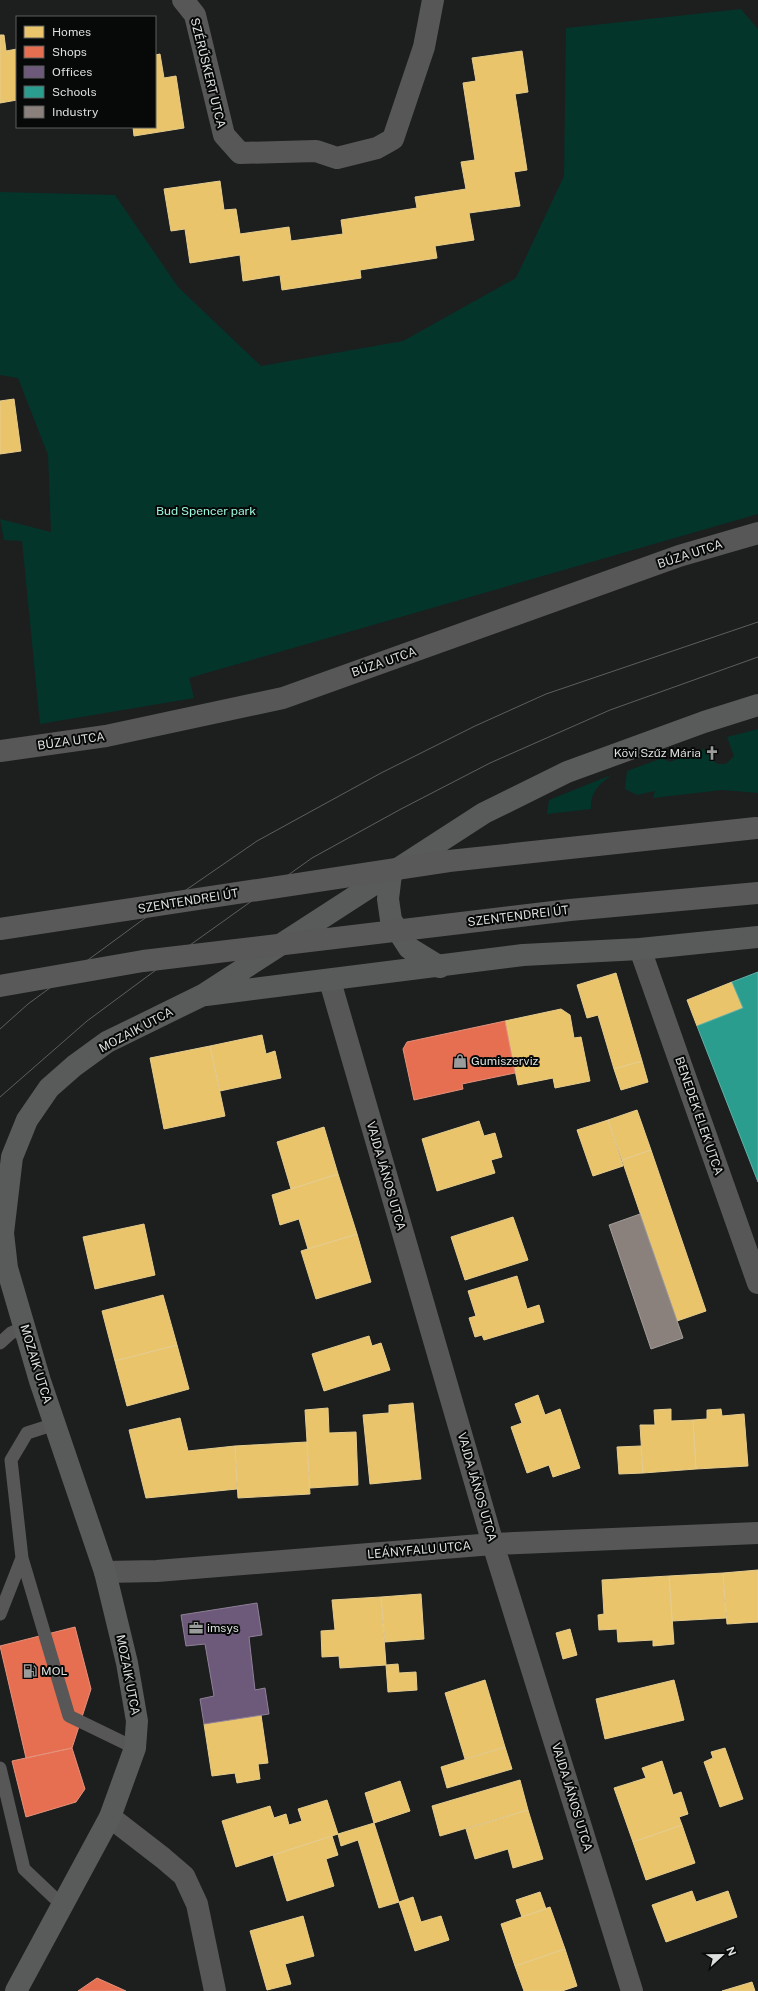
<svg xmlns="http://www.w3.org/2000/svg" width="758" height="1991" font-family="'Public Sans',sans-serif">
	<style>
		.green { fill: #04352b }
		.homes { fill: #e9c46a; stroke: #e5cc8d }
		.shops { fill: #e76f51; stroke: #e4917b }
		.offices { fill: #6d597a; stroke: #8f8198 }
		.schools { fill: #2a9d8f; stroke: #60b1a7 }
		.industry { fill: #8a817c; stroke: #a39d99 }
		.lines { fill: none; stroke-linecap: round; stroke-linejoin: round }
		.lane { stroke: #575757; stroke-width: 13 }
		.street { stroke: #575757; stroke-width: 22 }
		.secondary { stroke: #595a5a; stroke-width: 22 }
		.tram { stroke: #5e5e5e; stroke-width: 1 }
		.primary-bridge { stroke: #585958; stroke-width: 22 }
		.labels { text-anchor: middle; stroke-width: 4; stroke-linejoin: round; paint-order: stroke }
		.street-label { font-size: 12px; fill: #dddfde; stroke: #070808 }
		.park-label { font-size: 12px; fill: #9bf6dc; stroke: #070808 }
		.poi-label { font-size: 12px; fill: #dddfde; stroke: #070808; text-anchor: start }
	</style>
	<rect width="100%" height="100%" fill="#1d1e1e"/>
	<path class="green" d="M741 9 758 29V514L189 678 194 698 40 724 22 541 4 540 0 519 51 532 48 455 18 378 0 375V192L115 195 178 287 261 366 403 341 516 278 564 176 566 28Z
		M758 729V793L722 790 653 798 655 791 637 795 625 789 627 771 662 758 670 762 683 757 687 751 704 749 717 764H726L734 756 727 737Z
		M611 775C599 785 590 792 591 809L547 814 549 800Z"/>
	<path class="homes" d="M0 35H4L6 51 17 49V100L0 103Z
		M522 51 528 92 515 94 527 170 514 172 520 206 469 213 474 240 435 246 437 258 360 270 361 278 282 290 280 275 243 281 240 255 190 263 185 229 171 231 164 189 220 181 224 210 236 209 240 234 289 227 291 241 343 234 341 220 417 208 415 197 466 189 461 162 475 160 463 83 476 81 472 58Z
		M160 54 164 78 176 76 184 128 134 136 133 127H155V55Z
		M14 399 21 451 0 454V401Z
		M616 973 642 1061 614 1069 598 1015 587 1018 577 985Z
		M732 982 743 1008 697 1026 687 1000Z
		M561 1009 570 1015 574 1038 581 1037 590 1081 555 1088 553 1078 518 1085 505 1021Z
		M262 1035 266 1054 275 1051 281 1078 220 1091 210 1046Z
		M210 1046 225 1116 164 1129 150 1058Z
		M642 1061 648 1082 621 1090 614 1069Z
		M637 1110 651 1150 622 1160 608 1120Z
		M608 1120 623 1166 593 1176 577 1130Z
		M479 1121 484 1136 495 1133 502 1157 491 1160 495 1173 437 1191 422 1139Z
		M324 1127 338 1174 291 1189 277 1142Z
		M651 1150 706 1311 677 1321 622 1160Z
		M338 1174 357 1234 308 1249 299 1219 280 1225 272 1195Z
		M513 1217 528 1260 465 1280 451 1237Z
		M144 1224 155 1275 95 1289 83 1237Z
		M357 1234 371 1282 316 1299 301 1251Z
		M517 1276 527 1309 539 1305 544 1322 484 1340 482 1335 475 1337 469 1318 476 1316 468 1291Z
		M163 1295 177 1345 115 1361 102 1311Z
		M369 1336 372 1346 381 1343 390 1370 324 1391 312 1354Z
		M177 1345 189 1389 127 1406 115 1361Z
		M538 1395 545 1415 560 1409 580 1468 553 1477 549 1465 527 1473 511 1427 522 1423 515 1404Z
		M413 1403 421 1479 370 1484 363 1415 389 1413V1405Z
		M328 1408 329 1433 356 1432 358 1485 310 1488 305 1410Z
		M671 1409V1421L693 1420 696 1469 643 1473 640 1425H655L654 1410Z
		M721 1409 722 1416 744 1414 748 1466 696 1469 693 1420 707 1419V1410Z
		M180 1418 188 1451 235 1446 237 1489 146 1498 129 1430Z
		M307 1442 310 1494 238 1498 235 1446Z
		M641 1446 643 1473 619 1474 617 1447Z
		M758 1570V1622L727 1624 723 1573Z
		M723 1573 726 1618 672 1621 669 1576Z
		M669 1576 674 1644 653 1646V1640L618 1642 617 1629 599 1630 598 1615 604 1614 602 1580Z
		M421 1594 424 1639 385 1642 381 1597Z
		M381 1597 386 1665 340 1668 339 1656 322 1657 321 1631 335 1630 332 1600Z
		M570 1629 577 1655 563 1659 556 1633Z
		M398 1664 399 1673 416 1672 417 1690 388 1692 386 1665Z
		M485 1680 505 1747 465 1759 445 1693Z
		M674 1680 684 1720 605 1739 596 1699Z
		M261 1715 268 1763 258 1764 260 1779 237 1783 235 1773 212 1776 204 1724Z
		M505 1747 512 1769 447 1788 441 1767Z
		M725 1748 743 1799 720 1807 704 1762 713 1758 711 1752Z
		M662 1761 673 1795 681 1792 688 1814 679 1817 682 1825 633 1842 614 1788 646 1778 642 1768Z
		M520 1780 528 1810 440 1836 432 1806Z
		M400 1781 410 1811 374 1823 365 1793Z
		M327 1800 338 1834 236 1867 222 1821 270 1806 274 1818 286 1814 289 1825 302 1821 298 1809Z
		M528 1810 543 1859 513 1868 508 1849 475 1859 466 1829Z
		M374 1823 399 1902 379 1908 358 1840 341 1846 338 1834Z
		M682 1825 695 1863 646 1880 633 1842Z
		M332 1836 338 1855 326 1859 334 1886 287 1901 273 1855Z
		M692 1891 696 1902 728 1891 737 1917 666 1942 652 1905Z
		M540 1892 546 1909 522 1917 516 1900Z
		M413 1897 421 1922 441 1916 449 1940 415 1951 399 1902Z
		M550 1907 565 1949 515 1966 501 1924Z
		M303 1916 314 1956 285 1964 291 1984 267 1990 250 1931Z
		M565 1949 577 1986 562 1991H524L515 1966Z
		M752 1982 755 1991H722Z"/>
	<path class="shops" d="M505 1021 515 1073 462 1084 463 1089 414 1100 403 1049 407 1042Z
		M75 1627 91 1689 72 1748 26 1758 0 1646Z
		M72 1748 85 1789 76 1802 26 1817 12 1761Z
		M97 1978 126 1991H78Z"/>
	<path class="offices" d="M257 1603 262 1635 249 1637 255 1690 265 1688 269 1714 204 1724 200 1699 214 1696 205 1644 186 1646 181 1615Z"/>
	<path class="schools" d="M758 972V1182L697 1026 743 1008 732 982Z"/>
	<path class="industry" d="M640 1214 683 1338 651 1349 609 1225Z"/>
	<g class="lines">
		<path class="lane" d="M0 1343 11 1333 25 1327
			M55 1424 27 1433 11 1460 22 1558 69 1716 135 1748
			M0 1614 22 1558
			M0 1768 24 1869 62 1905"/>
		<path class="street" d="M183 0 195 15 224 135 240 153 316 151 337 158 377 148 393 139 424 47 433 0
			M0 751 106 736 283 698 679 556 758 533
			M640 949 758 1283
			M330 981 493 1544 632 1991
			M105 1572 157 1571 493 1544 758 1533
			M110 1817 163 1858 184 1876 197 1904 215 1991"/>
		<path class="secondary" d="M391 874 388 899 391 920 409 948 440 967
			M206 995 523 955 640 949 758 937
			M16 1991 110 1817 135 1748 137 1721 127 1663 105 1572 40 1381 7 1268 3 1233 12 1157 27 1120 49 1088 74 1066 107 1042 203 995 484 813 567 772 704 722 758 705"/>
		<path class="tram" d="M0 1029 28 1004 141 921 257 841 381 773 475 726 546 694 758 622
			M0 1097 87 1021 183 950 312 858 401 809 490 763 610 710 758 657"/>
		<path class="primary-bridge" d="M0 929 449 861 756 828
			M0 986 143 961 570 910 758 893"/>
	</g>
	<defs>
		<symbol id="church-bare" viewBox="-9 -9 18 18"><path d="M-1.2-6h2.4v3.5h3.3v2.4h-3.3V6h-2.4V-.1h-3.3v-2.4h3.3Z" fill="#9a9b9b" stroke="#070808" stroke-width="2.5" paint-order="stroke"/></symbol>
		<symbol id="shop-bare" viewBox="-9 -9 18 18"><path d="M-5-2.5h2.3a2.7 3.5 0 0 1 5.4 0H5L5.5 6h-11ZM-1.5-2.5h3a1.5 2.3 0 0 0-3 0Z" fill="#9a9b9b" stroke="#070808" stroke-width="2.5" paint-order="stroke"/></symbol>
		<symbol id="office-bare" viewBox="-9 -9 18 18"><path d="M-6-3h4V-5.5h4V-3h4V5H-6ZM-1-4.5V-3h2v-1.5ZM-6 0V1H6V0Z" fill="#9a9b9b" stroke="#070808" stroke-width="2.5" paint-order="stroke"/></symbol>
		<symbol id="fuel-bare" viewBox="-9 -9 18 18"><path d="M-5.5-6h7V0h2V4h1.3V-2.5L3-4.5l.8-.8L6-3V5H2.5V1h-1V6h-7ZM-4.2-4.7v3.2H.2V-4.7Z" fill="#9a9b9b" stroke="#070808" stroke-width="2.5" paint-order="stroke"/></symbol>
	</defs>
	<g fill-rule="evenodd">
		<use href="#church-bare" x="702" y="743" width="20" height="20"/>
		<use href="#shop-bare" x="450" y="1051" width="20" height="20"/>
		<use href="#office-bare" x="186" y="1618" width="20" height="20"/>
		<use href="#fuel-bare" x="20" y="1661" width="20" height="20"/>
	</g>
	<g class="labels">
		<g class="street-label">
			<text transform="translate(208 73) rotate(76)" y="4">SZÉRŰSKERT UTCA</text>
			<text transform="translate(690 554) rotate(-18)" y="4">BÚZA UTCA</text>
			<text transform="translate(384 662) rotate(-19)" y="4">BÚZA UTCA</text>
			<text transform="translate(71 741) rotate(-8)" y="4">BÚZA UTCA</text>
			<text transform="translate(188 901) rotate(-9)" y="4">SZENTENDREI ÚT</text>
			<text transform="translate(518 916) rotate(-7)" y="4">SZENTENDREI ÚT</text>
			<text transform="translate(136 1030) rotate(-28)" y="4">MOZAIK UTCA</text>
			<text transform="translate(699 1116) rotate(71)" y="4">BENEDEK ELEK UTCA</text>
			<text transform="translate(386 1176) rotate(74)" y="4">VAJDA JÁNOS UTCA</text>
			<text transform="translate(36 1364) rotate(73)" y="4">MOZAIK UTCA</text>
			<text transform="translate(477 1487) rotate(74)" y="4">VAJDA JÁNOS UTCA</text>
			<text transform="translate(419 1550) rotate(-5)" y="4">LEÁNYFALU UTCA</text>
			<text transform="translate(128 1675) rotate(79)" y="4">MOZAIK UTCA</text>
			<text transform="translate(572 1797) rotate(73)" y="4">VAJDA JÁNOS UTCA</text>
		</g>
		<g class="park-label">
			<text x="206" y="515">Bud Spencer park</text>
		</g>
		<g class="poi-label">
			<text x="701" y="757" text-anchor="end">Kövi Szűz Mária</text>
			<text x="471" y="1065">Gumiszerviz</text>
			<text x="207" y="1632">imsys</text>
			<text x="41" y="1675">MOL</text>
		</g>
	</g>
	<rect x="16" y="16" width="140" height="112" fill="#070808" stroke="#5d5e5e"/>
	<rect x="24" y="26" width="20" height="12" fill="#e9c46a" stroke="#5d5e5e"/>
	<text x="52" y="36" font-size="12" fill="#dddfde">Homes</text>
	<rect x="24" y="46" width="20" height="12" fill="#e76f51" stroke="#5d5e5e"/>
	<text x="52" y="56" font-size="12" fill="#dddfde">Shops</text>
	<rect x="24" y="66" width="20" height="12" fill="#6d597a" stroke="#5d5e5e"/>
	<text x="52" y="76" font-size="12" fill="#dddfde">Offices</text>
	<rect x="24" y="86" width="20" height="12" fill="#2a9d8f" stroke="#5d5e5e"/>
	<text x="52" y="96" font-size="12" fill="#dddfde">Schools</text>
	<rect x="24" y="106" width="20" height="12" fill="#8a817c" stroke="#5d5e5e"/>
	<text x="52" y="116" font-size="12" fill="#dddfde">Industry</text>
	<g transform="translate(722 1955) rotate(68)" stroke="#070808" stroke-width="3" paint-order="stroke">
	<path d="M0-3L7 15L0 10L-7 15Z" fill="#dddfde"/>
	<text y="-6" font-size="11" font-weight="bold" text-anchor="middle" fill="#dddfde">N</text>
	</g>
</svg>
